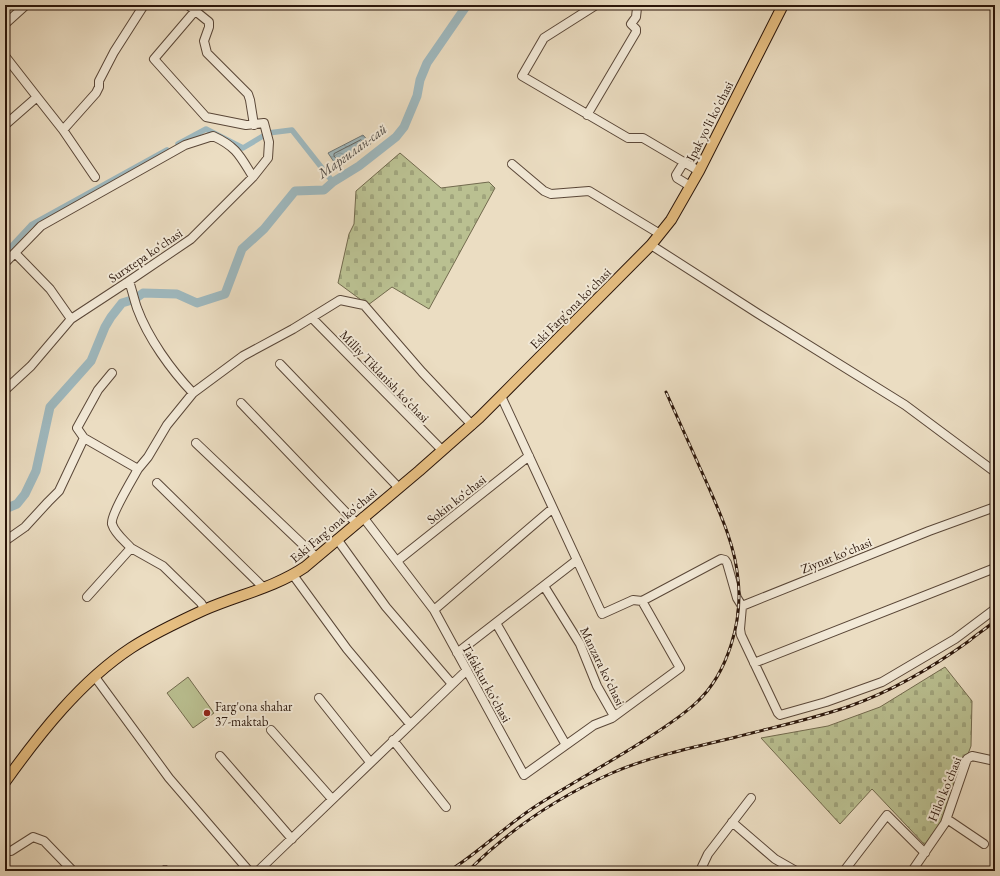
<svg xmlns="http://www.w3.org/2000/svg" width="1000" height="876" font-family="'EB Garamond',serif">
	<style>
		.cemetery { fill: url(#cemetery-stones); stroke: #726a4e }
		.pitch { fill: #bac091; stroke: #726a4e }
		.water { fill: url(#water-waves); stroke: #707776 }
		.lines { fill: none; stroke-linecap: round; stroke-linejoin: round }
		.shore { stroke: #646664; stroke-width: 1 }
		.canal { stroke: #9eb8be; stroke-width: 5.5 }
		.river { stroke: #9eb8be; stroke-width: 9 }
		.minor-casing { stroke: #5a4738; stroke-width: 10 }
		.major-casing { stroke: #2a150a; stroke-width: 12 }
		.minor { stroke: #f2e9d7; stroke-width: 8 }
		.major { stroke: #e6be81; stroke-width: 10 }
		.rail-casing { stroke: #2a150a; stroke-width: 3 }
		.rail { stroke: #f2e9d7; stroke-width: 1.5; stroke-dasharray: 4.5; stroke-linecap: butt }
		.poi-dot { fill: #8f2418; stroke: #f2e9d7; stroke-width: 1.5 }
		.labels { text-anchor: middle; stroke-width: 4; stroke-linejoin: round; paint-order: stroke }
		.street-label { font-size: 13px; fill: #2a150a; stroke: #f2e9d7 }
		.poi-label { font-size: 13px; fill: #2a150a; stroke: #f2e9d7; text-anchor: start }
		.water-label { font-size: 14px; font-style: italic; fill: #534e49; stroke: #f2e9d7 }
	</style>
	<defs>
		<pattern id="cemetery-stones" width="16" height="16" patternUnits="userSpaceOnUse"><rect width="16" height="16" fill="#bac091"/><path d="M2 7V4a2 2 0 0 1 4 0v3zM10 15v-3a2 2 0 0 1 4 0v3z" fill="#a0a47c"/></pattern>
		<pattern id="water-waves" width="16" height="10" patternUnits="userSpaceOnUse"><rect width="16" height="10" fill="#9eb8be"/><path d="M0 5q4-4 8 0t8 0" fill="none" stroke="#889da2"/></pattern>
	</defs>
	<rect width="100%" height="100%" fill="#ebddc2"/>
	<filter id="stains"><feTurbulence type="fractalNoise" baseFrequency=".005" numOctaves="4"/><feColorMatrix values="0 0 0 0 .2 0 0 0 0 .09 0 0 0 0 .02 0 0 0 .5 -.17"/></filter>
	<radialGradient id="worn" r=".72"><stop offset=".6" stop-color="#630" stop-opacity="0"/><stop offset="1" stop-color="#630" stop-opacity=".3"/></radialGradient>
	<path class="cemetery" d="M400 153 441 188 489 182 495 188 429 309 392 287 368 305 338 283 349 234 354 224 356 191Z
		M945 667 972 701 971 746 944 818 925 845 872 789 840 824 761 738 828 726 880 707Z"/>
	<path class="pitch" d="M188 677 214 713 193 728 167 693Z"/>
	<path class="water" d="M363 135 371 144 338 168 328 153Z"/>
	<g class="lines">
		<path class="shore" d="M361 140 364 142V145L340 162 338 161 334 156V154Z"/>
		<path class="canal" d="M178 144 206 129 243 148 268 133 292 130 333 182
			M5 253 31 225 167 150"/>
		<path class="river" d="M5 509 17 504 25 494 36 471 50 407 91 361 105 327 111 317 122 303 135 299 143 293 177 294 197 303 225 294 242 249 264 229 295 191 324 190 333 182 359 166 396 137 404 127 417 96 420 80 427 63 467 5"/>
		<defs>
			<path id="minor" d="M188 5 209 22V27L204 41 207 53 248 94 250 100 254 125
				M596 5 544 38 522 76 628 138H643L699 171
				M5 24 26 5
				M5 56 37 97
				M587 115 636 32V29L631 24 636 17 637 8 640 5
				M5 125 37 97 63 130 95 177
				M63 130 96 93 99 87V81L114 52 144 5
				M684 162 676 175 677 178 690 186
				M512 164 544 191 551 194 589 191 660 234
				M651 245 757 313 905 405 995 472
				M15 253 50 289 71 319
				M5 263 41 226 185 145 213 136C237 147 240 156 253 177
				M129 281C132 290 134 299 137 308 148 338 171 370 193 393
				M312 318 442 450
				M280 364 399 488
				M112 373 98 390 77 428 84 438 138 469C133 478 110 516 112 524 115 534 125 541 131 548
				M5 390 31 366 71 319 129 281 191 239 253 177 268 158 269 142 264 123 246 125 206 117 154 59 195 11
				M241 403 356 523
				M196 443 316 557
				M138 469 148 457 167 425 193 393 243 356 293 329 340 300 364 305 422 372 472 425
				M157 483 264 588
				M363 517 434 610 524 775 594 725 612 718 680 668 642 601 633 600 602 614 501 396
				M337 539 386 607 452 684
				M5 541 25 527 48 502 59 491 84 438
				M397 561 529 456
				M293 575 347 649 410 724
				M544 586 580 644 597 686 614 716
				M87 597 131 548 163 566 201 603 205 610
				M642 601 721 559 725 560 727 563 737 598 742 606
				M742 606 740 629 741 635 778 713 780 715 826 702 882 682 955 639 995 609
				M742 606 929 531 995 507
				M434 610 553 508
				M496 623 566 745
				M457 653 577 560
				M754 663 995 568
				M95 677 169 778 249 871
				M319 698 370 762
				M271 730 332 799
				M393 740 446 807
				M220 756 292 839
				M947 819 984 844
				M732 822 775 859 796 871
				M5 851H11L33 837 44 841 73 871
				M165 870 166 871
				M258 871 467 670
				M700 871 708 854 751 798
				M844 871 887 815 925 853
				M912 871 945 823 967 759 972 756 995 761"/>
			<path id="major" d="M5 782C40 733 81 681 131 648 154 633 180 621 204 610 238 595 274 588 305 567L419 471 479 418 501 396 651 245 671 220 699 171 783 5"/>
		</defs>
		<use href="#minor" class="minor-casing"/>
		<use href="#major" class="major-casing"/>
		<use href="#minor" class="minor"/>
		<use href="#major" class="major"/>
		<defs>
			<path id="rail" d="M449 871C481 851 507 824 539 804 572 783 607 764 640 743 659 731 680 718 697 702 728 673 743 620 738 579 735 544 719 511 705 479 692 450 679 421 666 392
				M468 871C509 830 560 796 612 773 651 756 695 747 736 737 774 727 813 719 850 706 892 691 933 667 969 641 977 634 987 628 995 621"/>
		</defs>
		<use href="#rail" class="rail-casing"/>
		<use href="#rail" class="rail"/>
	</g>
	<circle class="poi-dot" cx="207" cy="713" r="4"/>
	<g class="labels">
		<g class="street-label">
			<text transform="translate(709 121) rotate(-63)" y="5">Ipak yo'li ko'chasi</text>
			<text transform="translate(145 255) rotate(-34)" y="5">Surxtepa koʻchasi</text>
			<text transform="translate(570 308) rotate(-45)" y="5">Eski Farg'ona ko'chasi</text>
			<text transform="translate(385 376) rotate(46)" y="5">Milliy Tiklanish koʻchasi</text>
			<text transform="translate(456 499) rotate(-38)" y="5">Sokin koʻchasi</text>
			<text transform="translate(333 525) rotate(-40)" y="5">Eski Farg'ona ko'chasi</text>
			<text transform="translate(836 555) rotate(-22)" y="5">Ziynat koʻchasi</text>
			<text transform="translate(603 666) rotate(64)" y="5">Manzara koʻchasi</text>
			<text transform="translate(487 683) rotate(61)" y="5">Tafakkur koʻchasi</text>
			<text transform="translate(944 789) rotate(-68)" y="5">Hilol koʻchasi</text>
		</g>
		<g class="poi-label">
			<text x="215" y="711">Farg'ona shahar<tspan x="215" dy="15">37-maktab</tspan></text>
		</g>
		<g class="water-label">
			<text transform="translate(352 151) rotate(-36)" y="5">Маргилан-сай</text>
		</g>
	</g>
	<rect width="1000" height="876" fill="none" stroke="#ebddc2" stroke-width="20"/>
	<rect x="6" y="6" width="988" height="864" fill="none" stroke="#2a150a" stroke-width="2"/>
	<rect x="10" y="10" width="980" height="856" fill="none" stroke="#2a150a"/>
	<rect width="100%" height="100%" filter="url(#stains)"/>
	<rect width="100%" height="100%" fill="url(#worn)"/>
</svg>
